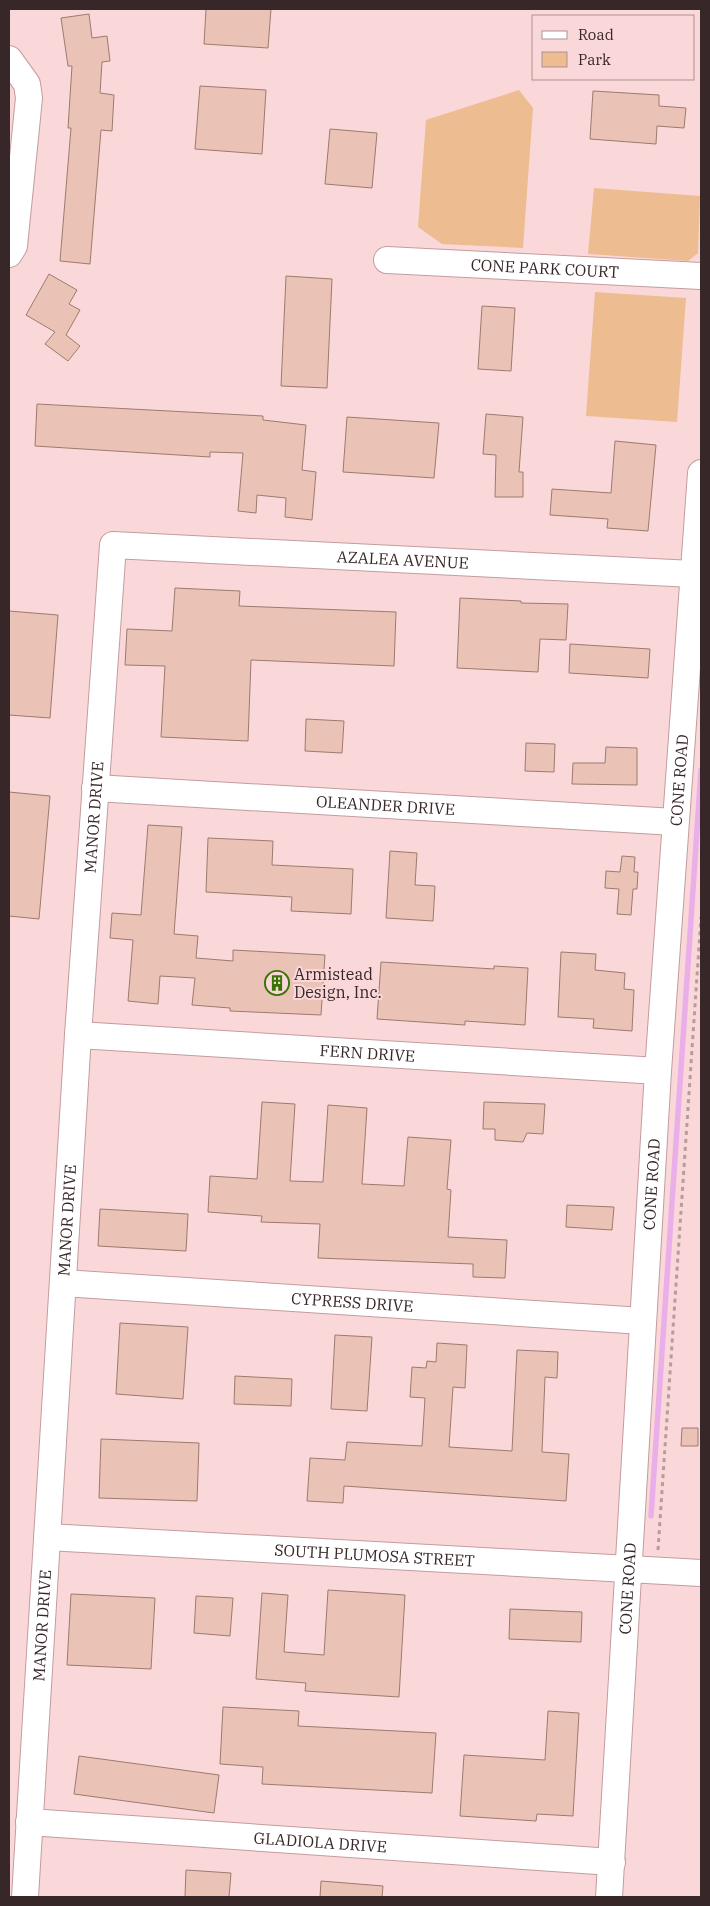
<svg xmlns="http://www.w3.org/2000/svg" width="710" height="1906" font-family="'IBM Plex Serif',serif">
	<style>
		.green { fill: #edbc90 }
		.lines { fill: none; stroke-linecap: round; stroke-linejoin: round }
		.stream { stroke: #eaafe8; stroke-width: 5.5 }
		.building { fill: #eac3b6; stroke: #9d7a6e }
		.minor-casing { stroke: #c49c9e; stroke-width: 28 }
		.path { stroke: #b89c9d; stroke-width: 3; stroke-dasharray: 4 4; stroke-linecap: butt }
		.minor { stroke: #fff; stroke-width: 26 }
		.labels { text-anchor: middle; stroke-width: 4; stroke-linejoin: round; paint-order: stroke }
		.street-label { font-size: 16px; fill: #372728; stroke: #fad8d9 }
		.poi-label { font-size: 16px; fill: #372728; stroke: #fad8d9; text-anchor: start }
	</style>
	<rect width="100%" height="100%" fill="#fad8d9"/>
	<path class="green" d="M519 90 533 108 523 248 442 244 418 227 426 120Z
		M594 188 700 196 698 253 688 261 588 254Z
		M595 292 686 298 677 422 586 416Z"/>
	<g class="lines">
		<path class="stream" d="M651 1516 701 770"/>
	</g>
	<path class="building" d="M206 9H271L268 48 204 44Z
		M89 14 92 38 107 36 110 61 102 62 100 93 114 95 112 131 101 130 90 264 60 261 71 128H68L72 66H68L61 18Z
		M200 86 266 90 262 154 195 149Z
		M593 91 659 95V106L686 108 684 128 657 126 656 144 590 139Z
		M330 129 377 133 372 188 325 184Z
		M49 274 77 290 69 304 80 310 66 335 80 346 68 361 45 344 55 332 26 315Z
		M286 276 332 279 327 388 281 386Z
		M482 306 515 308 511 371 478 369Z
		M37 404 263 416V420L306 425 302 470 316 472 312 520 285 517 286 498 257 495 256 513 238 511 243 453 210 452V457L35 446Z
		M486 414 523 417 519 472H523V497H495L496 455 483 454Z
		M347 417 439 423 434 478 343 472Z
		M615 441 656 445 648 531 607 528 608 519 550 515 552 489 611 493Z
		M175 588 240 591 239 606 396 612 394 666 251 660 248 741 161 737 165 666 125 665 127 629 172 631Z
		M460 598 521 601V603L568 604 566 640 540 639 538 672 457 668Z
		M9 611 58 615 50 718 9 715Z
		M570 644 650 649 648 678 569 673Z
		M306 719 344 721 342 753 305 751Z
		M526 743 555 744 554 772 525 771Z
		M606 747 637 748V785L572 784 573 763H605Z
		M9 792 50 796 39 919 9 916Z
		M148 825 182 827 174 934 198 936 196 958 233 961V950L325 955 321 1015 230 1011V1008L192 1005 195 978 160 976 158 1004 128 1001 133 940 110 938 112 913 141 915Z
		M208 838 273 841 272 865 353 869 351 914 291 911 292 897 206 892Z
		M390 851 417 853 415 885 435 886 433 921 386 918Z
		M622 856 635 857 634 872H638L637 889H633L631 915 617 914 619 889 605 888 606 871 620 872Z
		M561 952 596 954 595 970 625 973 624 989 634 990 632 1031 593 1028 594 1019 558 1017Z
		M381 962 494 969V966L528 968 525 1025 465 1021V1025L377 1019Z
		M262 1102 295 1104 290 1181 323 1182 328 1105 367 1108 362 1184 404 1186 408 1137 451 1140 447 1189 451 1190 448 1237 507 1240 505 1278 473 1277V1264L318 1258 320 1224 261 1222 262 1216 208 1212 210 1176 257 1179Z
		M484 1102 545 1104 543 1134 527 1133 523 1142 495 1140V1129H483Z
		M567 1205 614 1207 612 1230 566 1227Z
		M100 1209 188 1214 186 1251 98 1246Z
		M120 1323 188 1327 183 1399 116 1394Z
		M335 1335 372 1337 367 1411 331 1409Z
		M437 1343 467 1345 465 1388 453 1387 449 1447 512 1451 517 1350 558 1352 557 1378 545 1377 542 1452 569 1454 566 1501 344 1486 343 1503 307 1501 310 1458 345 1460 347 1442 422 1446 425 1398 410 1397 412 1367 426 1368 427 1361 436 1362Z
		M235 1376 292 1379 291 1406 234 1404Z
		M682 1428H698V1446H681Z
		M101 1439 199 1443 197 1501 99 1498Z
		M328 1590 405 1595 399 1697 305 1691 306 1683 256 1679 262 1593 288 1595 284 1652 324 1655Z
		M71 1594 155 1598 151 1669 67 1665Z
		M196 1596 233 1598 230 1636 194 1633Z
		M510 1609 582 1612 581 1642 509 1639Z
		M223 1707 299 1711 298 1726 436 1733 432 1793 262 1784 263 1767 220 1764Z
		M548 1711 579 1713 573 1816 537 1814 536 1821 460 1816 464 1755 545 1760Z
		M79 1756 219 1775 214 1813 74 1794Z
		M186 1870 231 1873 229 1897H185Z
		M321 1881 383 1886 382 1897H320Z"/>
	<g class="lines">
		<defs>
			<g id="minor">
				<path d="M9 59 27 84 29 98 14 246 9 254"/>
				<path id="s1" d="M387 260 701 276"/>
				<path id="s2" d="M95 788 675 822"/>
				<path id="s3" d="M78 1035 658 1071"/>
				<path id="s4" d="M63 1283 643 1321"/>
				<path id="s5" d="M47 1537 701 1573"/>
				<path id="s6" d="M29 1822 612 1862"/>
				<path id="s7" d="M25 1897 78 1035 113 545 693 574"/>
				<path id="s8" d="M609 1897 658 1071 701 473"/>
			</g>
		</defs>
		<use href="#minor" class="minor-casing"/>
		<path class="path" d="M658 1550 701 917"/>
		<use href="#minor" class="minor"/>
	</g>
	<defs>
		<symbol id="building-ring" viewBox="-11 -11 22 22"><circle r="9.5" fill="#fad8d9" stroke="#397303" stroke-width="1.5"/><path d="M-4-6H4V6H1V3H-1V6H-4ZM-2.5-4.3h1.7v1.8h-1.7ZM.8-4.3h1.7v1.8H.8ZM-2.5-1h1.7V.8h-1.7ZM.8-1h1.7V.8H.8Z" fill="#397303"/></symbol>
	</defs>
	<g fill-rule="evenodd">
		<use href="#building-ring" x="263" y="969" width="28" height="28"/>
	</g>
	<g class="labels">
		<g class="street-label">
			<text dy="6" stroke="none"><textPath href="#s1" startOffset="158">CONE PARK COURT</textPath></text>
			<text dy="6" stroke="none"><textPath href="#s7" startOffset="1645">AZALEA AVENUE</textPath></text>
			<text dy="6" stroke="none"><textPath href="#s8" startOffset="1119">CONE ROAD</textPath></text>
			<text dy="6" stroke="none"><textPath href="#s2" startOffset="291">OLEANDER DRIVE</textPath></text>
			<text dy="6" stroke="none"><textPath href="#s7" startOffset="1082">MANOR DRIVE</textPath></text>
			<text dy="6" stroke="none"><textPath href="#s3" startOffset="290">FERN DRIVE</textPath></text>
			<text dy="6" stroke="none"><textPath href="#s8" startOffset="714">CONE ROAD</textPath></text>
			<text dy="6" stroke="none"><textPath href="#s7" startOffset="678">MANOR DRIVE</textPath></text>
			<text dy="6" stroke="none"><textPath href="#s4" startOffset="290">CYPRESS DRIVE</textPath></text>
			<text dy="6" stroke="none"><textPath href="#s5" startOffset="328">SOUTH PLUMOSA STREET</textPath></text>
			<text dy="6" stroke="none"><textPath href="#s8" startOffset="309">CONE ROAD</textPath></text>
			<text dy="6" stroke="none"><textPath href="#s7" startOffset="272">MANOR DRIVE</textPath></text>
			<text dy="6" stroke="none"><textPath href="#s6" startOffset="292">GLADIOLA DRIVE</textPath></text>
		</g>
		<g class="poi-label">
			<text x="294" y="980">Armistead<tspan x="294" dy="18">Design, Inc.</tspan></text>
		</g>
	</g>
	<rect width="710" height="1906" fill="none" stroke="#372728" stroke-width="20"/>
	<rect x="532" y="15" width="162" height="65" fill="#fad8d9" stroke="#ac9192"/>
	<rect x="542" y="31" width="25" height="8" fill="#ffffff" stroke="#ac9192"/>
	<text x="578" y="40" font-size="15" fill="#372728">Road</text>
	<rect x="542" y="52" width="25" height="15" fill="#edbc90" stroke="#ac9192"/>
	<text x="578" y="65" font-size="15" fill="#372728">Park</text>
</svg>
